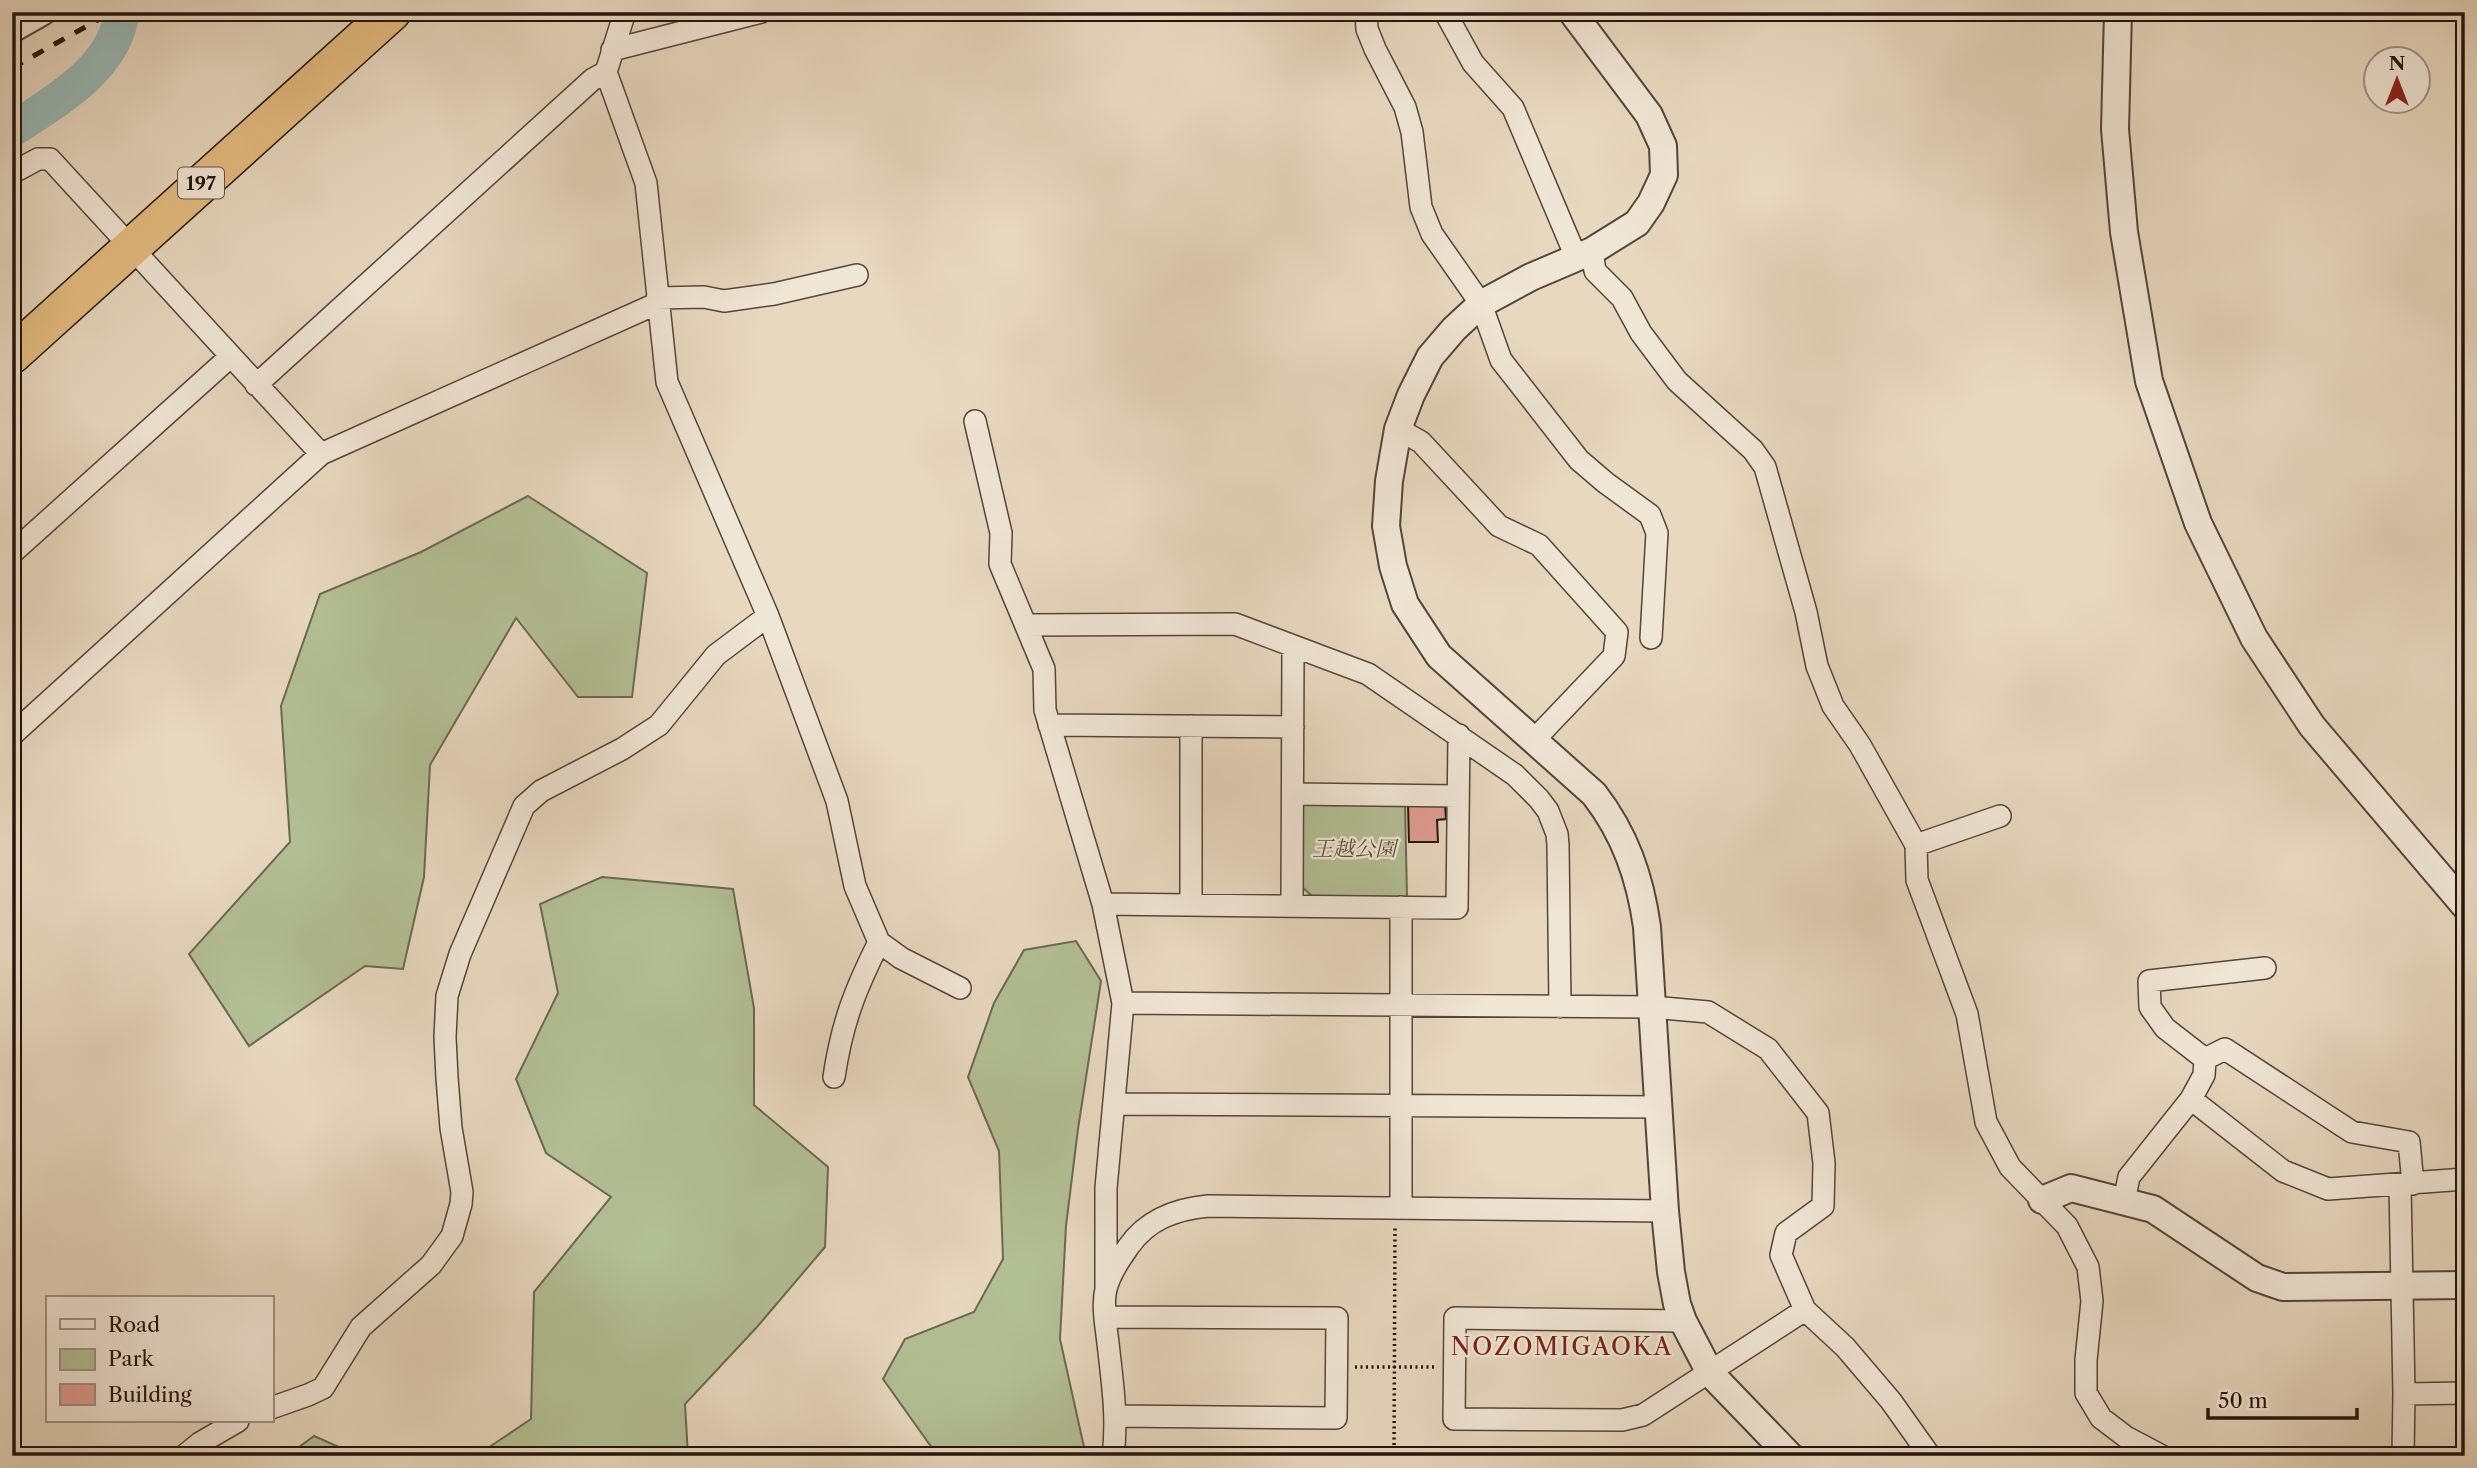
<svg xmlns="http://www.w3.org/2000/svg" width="2477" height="1468" font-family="'Libre Caslon Text','Noto Serif JP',serif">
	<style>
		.green { fill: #b3bf95; stroke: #6a6a52; stroke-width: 2 }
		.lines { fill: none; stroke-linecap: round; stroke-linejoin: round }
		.river { stroke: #98b9b7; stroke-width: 35 }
		.building { fill: #e39d95; stroke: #22150e; stroke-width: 2 }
		.minor-casing { stroke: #54463a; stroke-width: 24 }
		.tertiary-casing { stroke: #54463a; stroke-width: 30 }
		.trunk-casing { stroke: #22150e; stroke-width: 40 }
		.path { stroke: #22150e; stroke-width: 3.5; stroke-dasharray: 2 3.5; stroke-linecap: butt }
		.minor { stroke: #f0e6d6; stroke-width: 21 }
		.tertiary { stroke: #f0e6d6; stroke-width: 26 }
		.trunk { stroke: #e4bc80; stroke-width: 37 }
		.rail { stroke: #22150e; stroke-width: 5; stroke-dasharray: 12 12; stroke-linecap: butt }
		.labels { text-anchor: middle; stroke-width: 5; stroke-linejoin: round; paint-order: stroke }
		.shield { fill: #f0e6d6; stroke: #60544a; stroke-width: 2 }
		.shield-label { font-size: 19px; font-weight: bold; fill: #22150e }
		.park-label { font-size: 21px; font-style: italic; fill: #55503d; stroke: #f0e6d6 }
		.quarter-label { font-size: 24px; letter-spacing: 2px; fill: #7a1f14; stroke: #f0e6d6 }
	</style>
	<rect width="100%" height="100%" fill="#e8d8c0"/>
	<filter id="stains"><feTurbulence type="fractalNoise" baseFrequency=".00286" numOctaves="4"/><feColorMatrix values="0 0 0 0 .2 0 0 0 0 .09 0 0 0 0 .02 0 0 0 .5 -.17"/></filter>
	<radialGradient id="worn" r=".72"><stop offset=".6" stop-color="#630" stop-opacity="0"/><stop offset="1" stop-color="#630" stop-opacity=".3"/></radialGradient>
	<path class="green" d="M528 496 647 573 632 697H578L516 618 430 765 424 877 403 969 365 966 249 1046 189 954 290 842 281 706 320 594 421 552Z
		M1301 800 1405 802 1407 897 1312 896 1301 886Z
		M602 877 733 889 754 1008V1105L828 1167 825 1247 757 1327 685 1404 688 1456H476L531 1419 534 1292 611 1197 546 1153 516 1079 558 993 540 904Z
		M1076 941 1101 981 1078 1129 1066 1226 1060 1339 1086 1456H935L932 1448 883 1379 905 1339 974 1312 1003 1259 999 1151 968 1077 994 1003 1024 950Z
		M314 1436 359 1456H287Z"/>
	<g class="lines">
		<path class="river" d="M12 130C55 101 115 69 122 12"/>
	</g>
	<path class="building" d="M1408 804H1445L1446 819 1437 820 1438 842H1409Z"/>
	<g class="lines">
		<defs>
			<path id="minor" d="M625 12 606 72 646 183 667 382 768 616 837 801 855 886 879 942 901 958 960 988
				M1366 12 1367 29 1375 49 1405 107 1412 132 1421 207 1432 234 1481 304 1501 360 1579 460 1606 483 1650 515 1657 533 1651 638
				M1445 12 1473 63 1513 108 1576 257
				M612 50 761 12
				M12 173 38 159H50L321 454
				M1592 251 1595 271 1622 298 1641 333 1677 381 1753 450 1765 467 1806 612 1817 666 1833 706 1860 745 1916 845
				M657 298 704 297 724 301 774 294 857 275
				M256 385 593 79 606 72
				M975 421 1001 533 1000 564 1044 669 1045 710 1103 904 1123 1003 1106 1188V1289
				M1398 429 1421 442 1499 526 1539 545 1617 632 1614 656 1534 740
				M12 553 230 357
				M1027 625 1235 624 1368 674 1515 775 1539 799 1548 811 1557 834 1558 845 1560 1007
				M1049 725 1293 727
				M1191 726V905
				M12 735 321 454 658 303
				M1293 794 1458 796
				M2000 816 1916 845 1917 880 1967 1014 1986 1122 2010 1167 2067 1226 2088 1267 2092 1301 2086 1360V1393L2101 1418 2126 1437 2162 1456
				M1103 904 1457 908 1459 735
				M1292 906 1293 648
				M1123 1003 1652 1007 1708 1012 1768 1049 1818 1113 1824 1163 1823 1206 1786 1233 1781 1255 1805 1310 1845 1347 1891 1401 1930 1456
				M2205 1059 2165 1028 2150 1007 2149 981 2265 968
				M834 1077C842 1023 855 990 879 942
				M2191 1099 2283 1171 2328 1189 2465 1179
				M1114 1104 1659 1107
				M2400 1185 2404 1394 2403 1456
				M2124 1201 2129 1177 2191 1099 2204 1075 2205 1059 2225 1049 2352 1132 2409 1142 2413 1184
				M1401 1208V907
				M1105 1317 1337 1318 1336 1418 1115 1416
				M1683 1321 1455 1318 1454 1419 1622 1420 1643 1415 1805 1310
				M2404 1394 2465 1393
				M271 1408 308 1395 323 1388 361 1327 431 1265 452 1236 461 1204 462 1192 451 1128 447 1078 445 1037 447 996 460 954 524 806 541 791 622 749 659 725 716 655 768 616
				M184 1456 200 1443 238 1421
				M1113 1456C1118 1418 1112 1380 1108 1343 1106 1326 1102 1305 1106 1289 1110 1273 1120 1259 1129 1246 1148 1219 1176 1209 1208 1206L1665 1211"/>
			<path id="tertiary" d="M1572 12 1649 115 1663 146 1664 175 1651 203 1637 223 1592 251 1531 277 1481 304 1454 329 1430 357 1411 395 1398 429 1389 481 1386 526 1393 566 1405 604 1439 656 1594 794C1625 834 1640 877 1647 927L1665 1211 1671 1272 1677 1304 1683 1321 1710 1373 1790 1456
				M2118 12 2115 129 2124 232 2149 381 2198 523 2254 638 2312 726 2465 906
				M12 29 42 12
				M2042 1200 2071 1188 2153 1209 2257 1278 2283 1287 2465 1285"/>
			<path id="trunk" d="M12 355 392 12"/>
		</defs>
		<use href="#minor" class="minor-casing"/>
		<use href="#tertiary" class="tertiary-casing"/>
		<use href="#trunk" class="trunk-casing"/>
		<path class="path" d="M1355 1367H1435
			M1394 1456 1395 1227"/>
		<use href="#minor" class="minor"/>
		<use href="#tertiary" class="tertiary"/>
		<use href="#trunk" class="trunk"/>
		<path class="rail" d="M12 68 112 12"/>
	</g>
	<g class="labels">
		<rect class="shield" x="178" y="167.5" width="46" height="31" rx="5"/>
		<g class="shield-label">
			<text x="201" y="190">197</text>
		</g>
		<g class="park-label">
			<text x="1354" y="856">王越公園</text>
		</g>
		<g class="quarter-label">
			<text x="1562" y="1355">NOZOMIGAOKA</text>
		</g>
	</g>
	<rect width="2477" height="1468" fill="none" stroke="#e8d8c0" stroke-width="42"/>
	<rect x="14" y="14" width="2449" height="1440" fill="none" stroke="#22150e" stroke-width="3.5"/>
	<rect x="21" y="21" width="2435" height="1426" fill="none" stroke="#22150e" stroke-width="2"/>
	<rect x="46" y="1296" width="228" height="126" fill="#f0e6d6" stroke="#9e9286" stroke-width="2"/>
	<rect x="60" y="1319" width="35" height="10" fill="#f0e6d6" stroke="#9e9286" stroke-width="2"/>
	<text x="108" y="1332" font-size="21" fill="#22150e">Road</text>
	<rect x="60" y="1349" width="35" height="21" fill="#b3bf95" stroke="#9e9286" stroke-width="2"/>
	<text x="108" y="1366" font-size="21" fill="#22150e">Park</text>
	<rect x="60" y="1384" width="35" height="21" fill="#e39d95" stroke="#9e9286" stroke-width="2"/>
	<text x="108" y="1402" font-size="21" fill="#22150e">Building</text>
	<g transform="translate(2397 80)"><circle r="33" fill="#f0e6d6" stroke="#9e9286" stroke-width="2"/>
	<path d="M0-5L12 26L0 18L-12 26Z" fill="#8f2418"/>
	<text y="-10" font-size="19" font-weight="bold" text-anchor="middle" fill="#22150e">N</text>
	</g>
	<path d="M2208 1408v10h149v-10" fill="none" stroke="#22150e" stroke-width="3.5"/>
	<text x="2218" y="1408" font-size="21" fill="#22150e" stroke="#f0e6d6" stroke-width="5" paint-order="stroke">50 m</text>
	<rect width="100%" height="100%" filter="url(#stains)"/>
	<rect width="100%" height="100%" fill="url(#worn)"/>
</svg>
